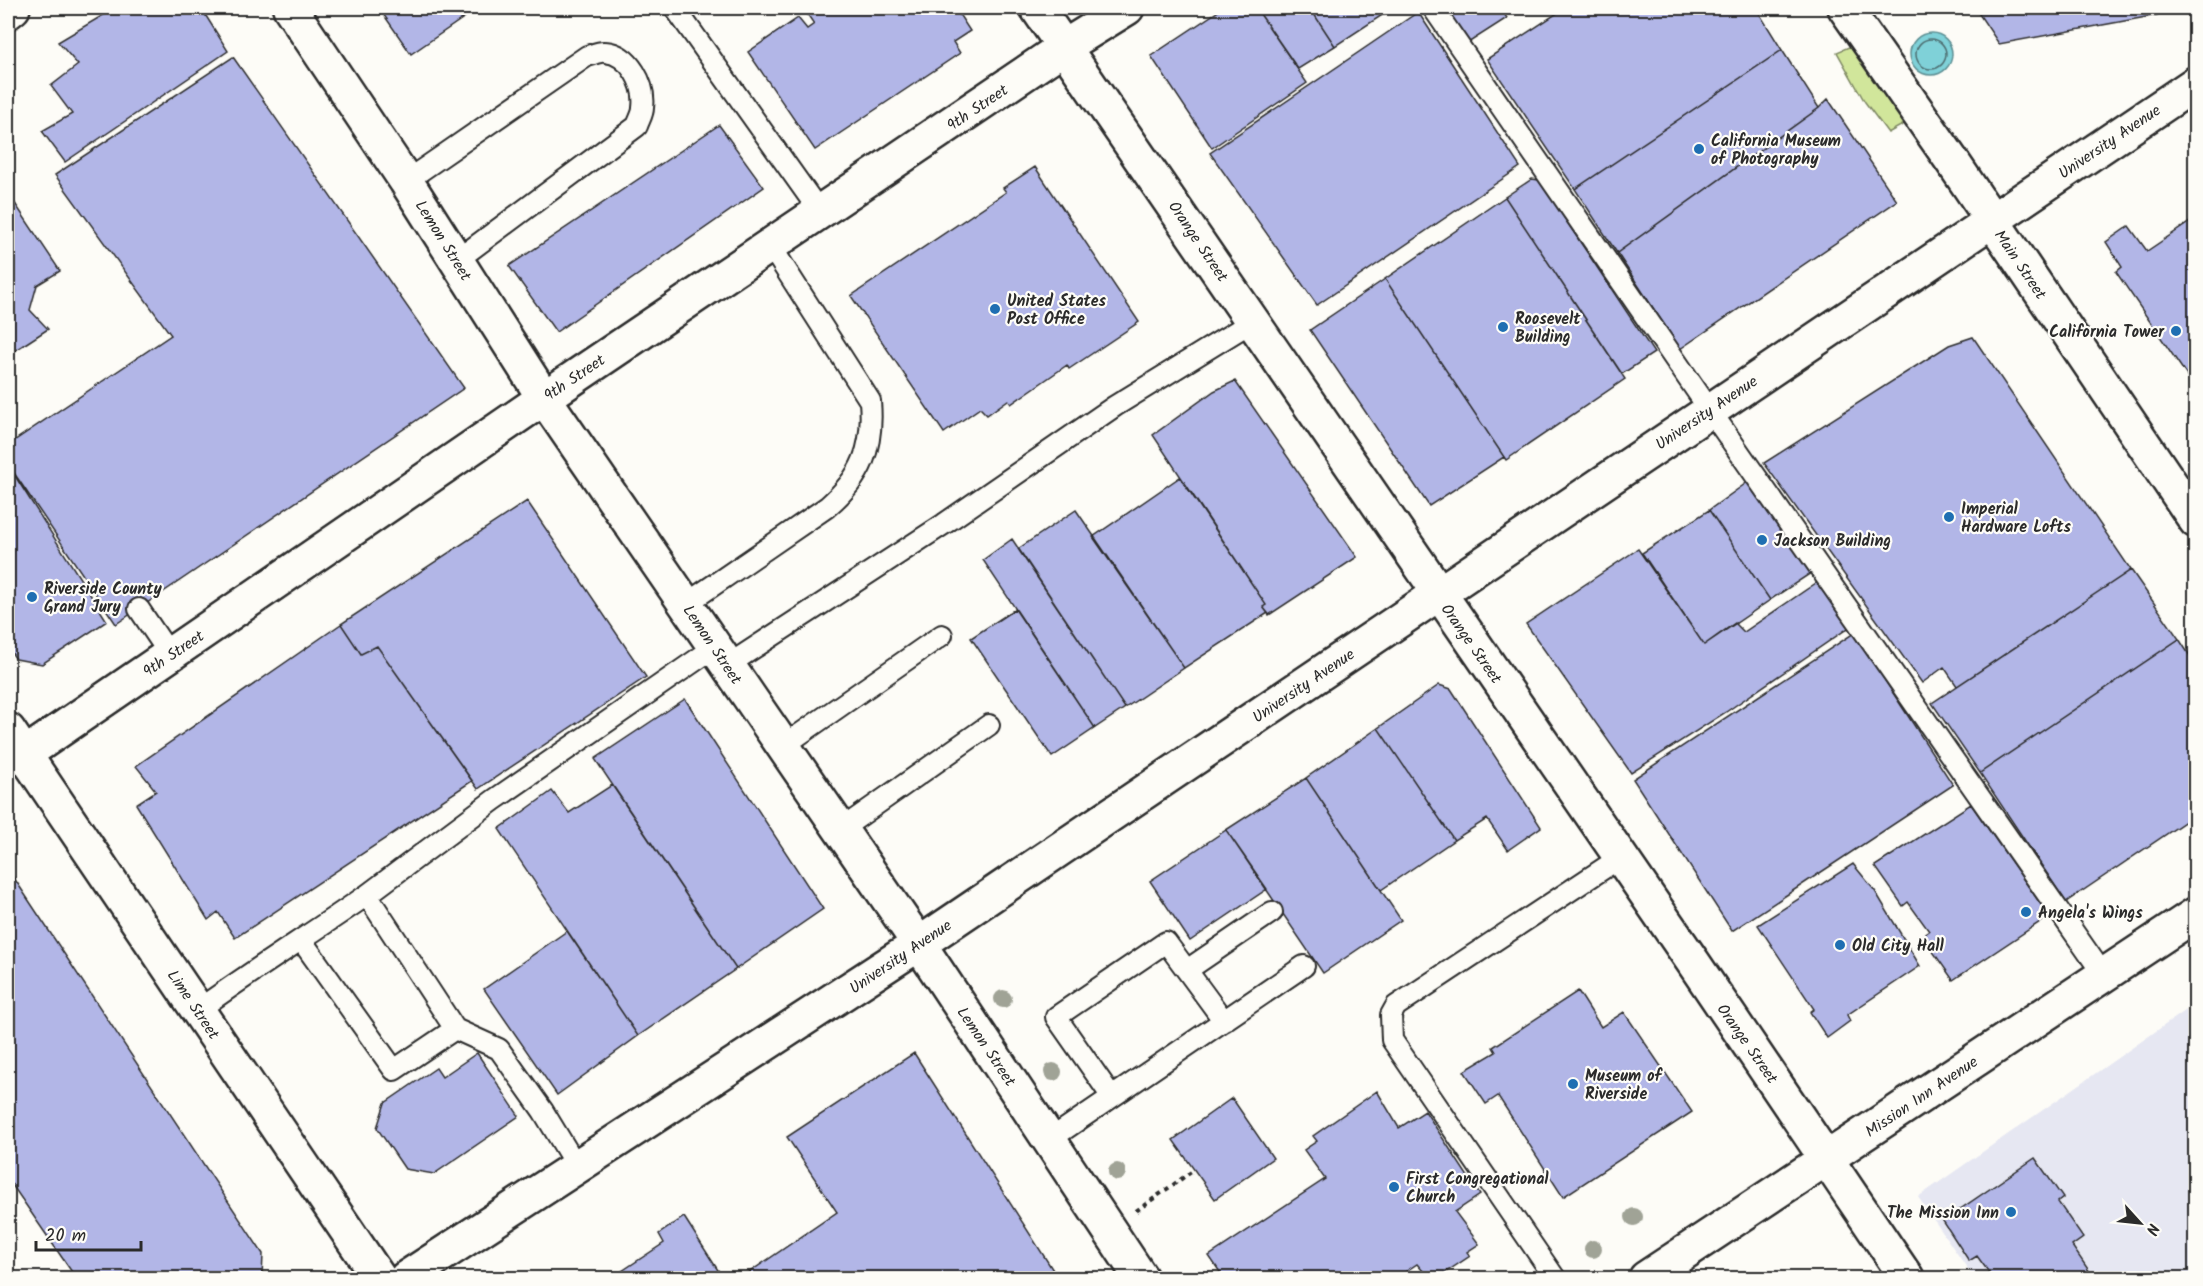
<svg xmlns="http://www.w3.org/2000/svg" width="2203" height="1286" font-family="Kalam,sans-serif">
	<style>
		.built { fill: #e6e7f2 }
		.green { fill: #d1e69b; stroke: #7e8863; stroke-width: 1.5 }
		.water { fill: #7fd1d8; stroke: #5d8f93; stroke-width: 1.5 }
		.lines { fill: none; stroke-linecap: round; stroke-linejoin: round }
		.shore { stroke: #4d6d70; stroke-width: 1.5 }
		.building { fill: #b2b6e7; stroke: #2b2b2b; stroke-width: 1.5 }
		.lane-casing { stroke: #2b2b2b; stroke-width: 24 }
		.street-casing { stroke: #2b2b2b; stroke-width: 38 }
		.secondary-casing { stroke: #2b2b2b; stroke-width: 38 }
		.primary-casing { stroke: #2b2b2b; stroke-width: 38 }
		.path { stroke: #2b2b2b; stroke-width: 4; stroke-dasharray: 4.5 4.5; stroke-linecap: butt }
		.lane { stroke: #fdfcf7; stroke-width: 20 }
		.street { stroke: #fdfcf7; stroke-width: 33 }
		.secondary { stroke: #fdfcf7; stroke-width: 33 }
		.primary { stroke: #fdfcf7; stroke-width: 33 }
		.tree { fill: #a0a396 }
		.poi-dot { fill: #1f6fb2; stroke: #fdfcf7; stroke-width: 2 }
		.labels { text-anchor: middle; stroke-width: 4.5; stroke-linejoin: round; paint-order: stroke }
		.street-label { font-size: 16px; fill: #2b2b2b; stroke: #fdfcf7 }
		.poi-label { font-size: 16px; font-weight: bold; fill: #2b2b2b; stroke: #fdfcf7; text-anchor: start }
	</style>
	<rect width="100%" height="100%" fill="#fdfcf7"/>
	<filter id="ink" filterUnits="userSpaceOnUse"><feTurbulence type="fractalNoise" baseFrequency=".0167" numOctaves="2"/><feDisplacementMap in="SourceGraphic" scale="12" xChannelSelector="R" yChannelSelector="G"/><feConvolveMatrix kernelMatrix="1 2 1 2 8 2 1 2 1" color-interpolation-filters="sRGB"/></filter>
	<g filter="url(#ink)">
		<path class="built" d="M2195 1004V1278H1974L1918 1197Z"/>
		<path class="green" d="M1856 44 1908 122 1888 133 1865 102 1837 52Z"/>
		<path class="water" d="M1910 54a21 21 0 1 1 42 0a21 21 0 1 1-42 0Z"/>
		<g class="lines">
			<path class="shore" d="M1916 54a15 15 0 1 1 30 0a15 15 0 1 1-30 0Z"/>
		</g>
		<path class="building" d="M115 8H201L228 51 65 162 42 131 72 114 51 86 78 65 58 42Z
			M379 8H478L411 54Z
			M803 8H955L970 31 953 42 960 53 815 150 748 52 798 18 807 29 814 24Z
			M1223 8H1256L1307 83 1212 148 1151 56Z
			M1256 8H1310L1335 46 1298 69Z
			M1310 8H1393L1335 46Z
			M1425 8H1500L1507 18 1454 52Z
			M1565 8H1756L1782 50 1575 189 1487 59Z
			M1975 8H2162L2157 15 1999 44Z
			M1418 12 1520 167 1317 305 1210 153Z
			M1782 50 1819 108 1617 253 1575 189Z
			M233 57 464 388 116 624 8 464V445L171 335 55 175Z
			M1828 99 1897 201 1680 349 1617 253 1819 108Z
			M719 125 764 187 556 332 509 266Z
			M1035 167 1139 322 1069 369 1067 365 1011 404 1008 400 987 415 980 408 944 433 851 296 1006 192 1003 188Z
			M1532 179 1539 180 1654 353 1622 374 1505 197Z
			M8 193 60 271 37 285 30 310 48 329 8 355Z
			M1505 197 1625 379 1506 460 1385 279Z
			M2196 218V389L2116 272 2122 267 2106 242 2129 226 2147 251Z
			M1385 279 1504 457 1429 506 1310 330Z
			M1973 337 2131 570 1957 686 1944 667 1922 683 1764 463 1949 345Z
			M1235 381 1357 557 1269 615 1263 607 1266 605 1153 435 1214 391Z
			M8 465 107 621 42 664 16 659 8 648Z
			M1180 477 1266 605 1263 607 1268 613 1184 668 1093 537Z
			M1752 479 1814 571 1770 600 1709 510Z
			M527 501 646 677 478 789 377 646 361 654 341 624Z
			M1076 510 1184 668 1125 708 1018 549Z
			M1709 510 1770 600 1704 645 1642 553Z
			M1012 539 1125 708 1095 728 983 560Z
			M1638 549 1704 645 1735 623 1744 632 1819 581 1851 626 1726 712 1631 773 1526 624Z
			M2131 570 2179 639 1980 773 1932 703Z
			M1015 609 1095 728 1052 757 971 638Z
			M341 624 361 654 377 646 472 781 235 938 218 912 208 920 136 804 156 791 136 766Z
			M1854 633 1953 785 1732 931 1633 779Z
			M2179 639 2196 665V814L2066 902 1980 773Z
			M1439 685 1451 689 1541 827 1508 850 1487 819 1454 840 1378 728Z
			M685 699 823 909 736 969 595 759Z
			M1378 728 1454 840 1381 890 1306 778Z
			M1306 778 1401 920 1323 973 1226 830Z
			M612 785 736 969 638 1036 499 829 552 791 569 813Z
			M1971 804 2049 916 1953 980 1922 936 1929 931 1908 902 1903 906 1875 866Z
			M1226 830 1267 889 1190 941 1150 881Z
			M1853 864 1875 891 1920 966 1847 1015 1850 1021 1827 1038 1810 1012 1814 1009 1758 925Z
			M8 869 263 1254 262 1278H76L8 1179Z
			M567 931 638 1036 557 1095 484 989Z
			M1578 991 1601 1027 1624 1012 1692 1112 1563 1197 1498 1096 1486 1104 1464 1071 1496 1052 1493 1047Z
			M477 1053 519 1116 434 1174 405 1169 377 1128 385 1103 436 1068 442 1077Z
			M914 1053 1058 1278H741L837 1212 787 1137Z
			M1377 1091 1399 1128 1425 1111 1480 1195 1455 1212 1479 1244 1467 1252 1470 1256 1440 1276 1438 1273 1429 1278 1417 1264 1396 1278H1224L1209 1256 1325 1179 1304 1150 1317 1141 1313 1136Z
			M1232 1098 1273 1158 1215 1199 1173 1140Z
			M2035 1158 2063 1198 2058 1202 2083 1238 2072 1246 2094 1278H1993L1977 1256 1969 1261 1943 1221Z
			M684 1217 723 1278 613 1277 664 1243 659 1234Z"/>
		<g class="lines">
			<defs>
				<path id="lane" d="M675 8 820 212
					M1433 8 1709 409 2103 974
					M406 181 587 56C592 55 599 51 605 52 630 54 646 85 643 108 643 114 639 120 637 126L457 260
					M686 604 827 507C862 477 874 448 870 401L770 245
					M139 609 170 655
					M728 665 944 524 1115 406 1253 321
					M783 746 942 635
					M840 830 989 725
					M367 895 494 800 715 647
					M1187 970 1272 912
					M198 1010C253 970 311 934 367 895L455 1029 394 1070 302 941
					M455 1029 499 1049 543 1111 577 1167
					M1112 1097 1056 1017 1166 942 1224 1021
					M1049 1140 1304 966
					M1555 1278 1392 1040 1391 1015 1396 1006 1621 857"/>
				<path id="street" d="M290 8 406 181 544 398 919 944 1141 1278
					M1037 8 1695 965 1907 1278
					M1845 8 1952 161 2196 521
					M25 754 544 398 1064 47 1127 8"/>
				<path id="secondary" d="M8 12 13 8
					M1646 1278 2196 914"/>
				<path id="primary" d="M8 730 379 1278
					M406 1278 919 944 2196 83"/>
			</defs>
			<use href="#lane" class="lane-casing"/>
			<use href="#street" class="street-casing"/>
			<use href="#secondary" class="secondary-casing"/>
			<use href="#primary" class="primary-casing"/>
			<path class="path" d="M1136 1211 1194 1170"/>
			<use href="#lane" class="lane"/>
			<use href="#street" class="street"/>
			<use href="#secondary" class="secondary"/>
			<use href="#primary" class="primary"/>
		</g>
		<g class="tree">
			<circle cx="1003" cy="999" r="9"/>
			<circle cx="1053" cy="1072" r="9"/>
			<circle cx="1117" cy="1172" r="9"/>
			<circle cx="1634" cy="1217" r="9"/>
			<circle cx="1593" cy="1249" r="9"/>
		</g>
	</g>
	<g class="poi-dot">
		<circle cx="1699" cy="149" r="6"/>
		<circle cx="995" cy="309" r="6"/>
		<circle cx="1503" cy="327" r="6"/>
		<circle cx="2176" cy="331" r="6"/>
		<circle cx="1949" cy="517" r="6"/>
		<circle cx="1762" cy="540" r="6"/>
		<circle cx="32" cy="597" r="6"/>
		<circle cx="2026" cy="912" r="6"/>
		<circle cx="1840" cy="945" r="6"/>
		<circle cx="1573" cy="1084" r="6"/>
		<circle cx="1394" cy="1187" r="6"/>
		<circle cx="2011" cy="1212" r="6"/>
	</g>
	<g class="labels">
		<g class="street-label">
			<text transform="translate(977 107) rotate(-34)" y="6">9th Street</text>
			<text transform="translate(2109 141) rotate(-34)" y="6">University Avenue</text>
			<text transform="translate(444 240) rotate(58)" y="6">Lemon Street</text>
			<text transform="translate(1199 241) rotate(56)" y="6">Orange Street</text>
			<text transform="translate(2021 264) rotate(56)" y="6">Main Street</text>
			<text transform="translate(574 377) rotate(-34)" y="6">9th Street</text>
			<text transform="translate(1706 412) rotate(-34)" y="6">University Avenue</text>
			<text transform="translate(1472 643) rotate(55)" y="6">Orange Street</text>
			<text transform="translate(713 644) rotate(56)" y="6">Lemon Street</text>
			<text transform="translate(173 653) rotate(-34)" y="6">9th Street</text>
			<text transform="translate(1303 685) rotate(-34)" y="6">University Avenue</text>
			<text transform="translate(900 956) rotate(-34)" y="6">University Avenue</text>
			<text transform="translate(194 1004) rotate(56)" y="6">Lime Street</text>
			<text transform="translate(1748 1043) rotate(55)" y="6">Orange Street</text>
			<text transform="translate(987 1046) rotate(56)" y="6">Lemon Street</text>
			<text transform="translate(1921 1096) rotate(-34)" y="6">Mission Inn Avenue</text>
		</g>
		<g class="poi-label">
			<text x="1711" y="146">California Museum<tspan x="1711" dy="18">of Photography</tspan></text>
			<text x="1007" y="306">United States<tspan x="1007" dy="18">Post Office</tspan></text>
			<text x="1515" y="324">Roosevelt<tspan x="1515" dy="18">Building</tspan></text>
			<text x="2164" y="337" text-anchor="end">California Tower</text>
			<text x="1961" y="514">Imperial<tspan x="1961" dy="18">Hardware Lofts</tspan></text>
			<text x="1774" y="546">Jackson Building</text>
			<text x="44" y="594">Riverside County<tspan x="44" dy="18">Grand Jury</tspan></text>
			<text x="2038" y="918">Angela's Wings</text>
			<text x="1852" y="951">Old City Hall</text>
			<text x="1585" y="1081">Museum of<tspan x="1585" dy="18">Riverside</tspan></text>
			<text x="1406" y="1184">First Congregational<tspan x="1406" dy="18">Church</tspan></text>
			<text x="1999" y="1218" text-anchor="end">The Mission Inn</text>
		</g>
	</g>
	<rect width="2203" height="1286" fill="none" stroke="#fdfcf7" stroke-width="30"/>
	<rect x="15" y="15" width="2173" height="1256" fill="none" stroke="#2b2b2b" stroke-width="2" filter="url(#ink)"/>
	<g transform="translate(2140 1223) rotate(117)" stroke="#fdfcf7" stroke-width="4.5" paint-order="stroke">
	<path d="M0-4.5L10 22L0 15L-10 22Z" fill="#2b2b2b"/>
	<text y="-9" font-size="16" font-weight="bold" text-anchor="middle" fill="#2b2b2b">N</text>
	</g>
	<path d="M36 1241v9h105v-9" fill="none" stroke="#2b2b2b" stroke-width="3"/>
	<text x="45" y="1241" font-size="18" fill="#2b2b2b" stroke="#fdfcf7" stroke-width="4.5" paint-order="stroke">20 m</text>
</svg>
